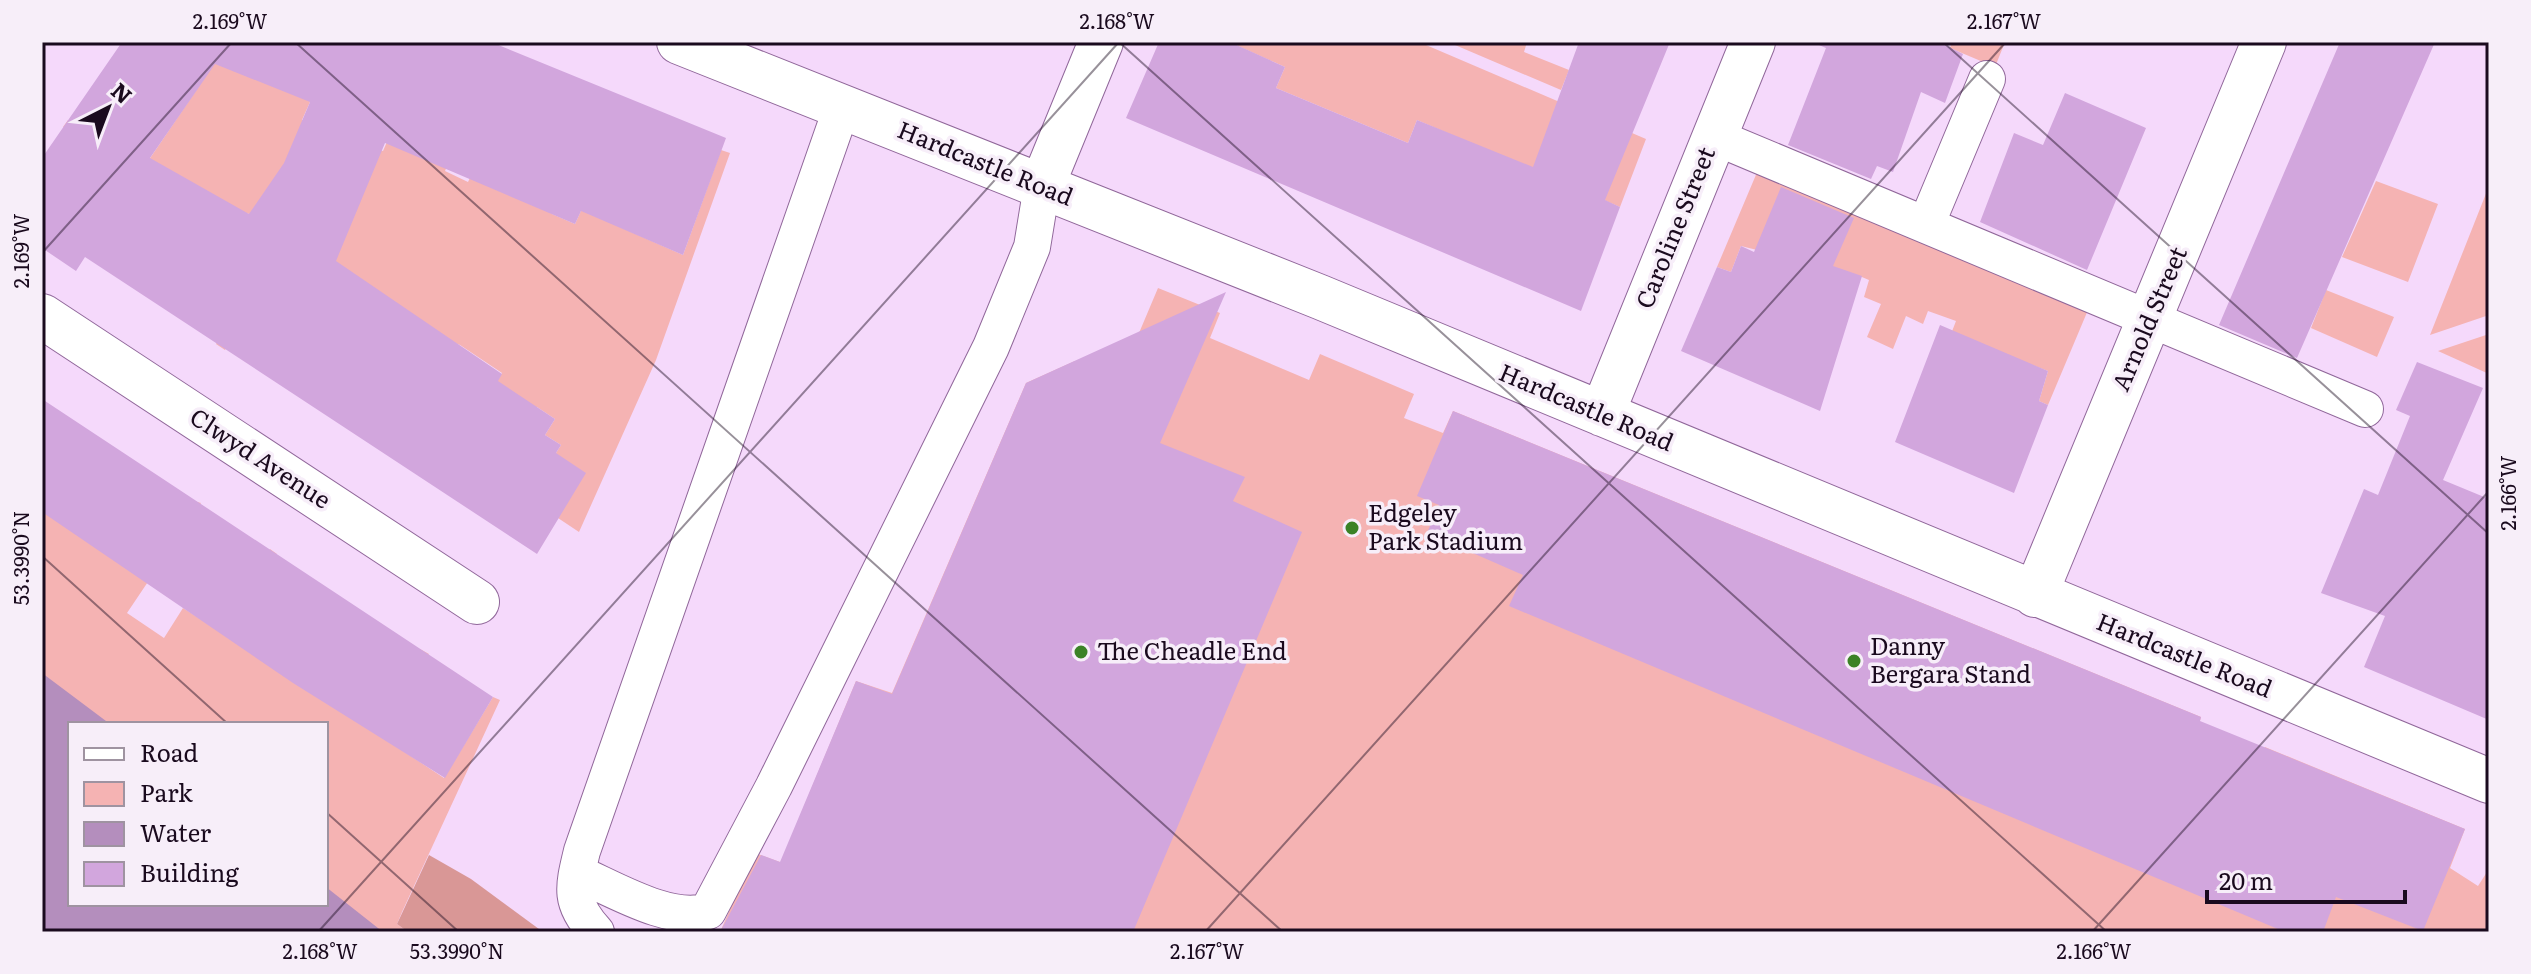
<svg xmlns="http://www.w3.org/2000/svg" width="2531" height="974" font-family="Literata,serif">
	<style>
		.green { fill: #f5b3b3; fill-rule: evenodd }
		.forest { fill: #d99796 }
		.water { fill: #b48ebd }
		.building { fill: #d2a6dd; fill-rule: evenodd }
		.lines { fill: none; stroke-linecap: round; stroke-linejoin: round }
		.lane-casing { stroke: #90679a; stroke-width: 38 }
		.street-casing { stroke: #90679a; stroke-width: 46 }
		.lane { stroke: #fff; stroke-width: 36 }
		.street { stroke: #fff; stroke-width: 44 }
		.ticks { fill: none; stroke: #1a0a1e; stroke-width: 2; stroke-opacity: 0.45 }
		.poi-dot { fill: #3b8226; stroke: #f7eef9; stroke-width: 3 }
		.labels { text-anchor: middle; stroke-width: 7; stroke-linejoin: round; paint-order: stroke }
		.street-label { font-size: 24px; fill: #1a0a1e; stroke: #f7eef9 }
		.poi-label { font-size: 24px; fill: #1a0a1e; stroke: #f7eef9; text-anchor: start }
		.neatline { fill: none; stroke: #1a0a1e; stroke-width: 3 }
		.ticks-label { font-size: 20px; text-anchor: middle; fill: #1a0a1e }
	</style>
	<rect width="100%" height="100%" fill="#f5d9fb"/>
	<path class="green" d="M229 42H290L310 102 302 120 383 151 390 135 463 128 445 171 468 182 476 165 552 214 575 224 594 182 620 227 683 255 721 150 730 153 656 360 579 532 558 518 556 453 561 445 545 435 555 419 537 407H482L502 373 460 345 270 272 225 350 216 344 260 268 249 214 135 178 63 127 68 120 142 170Z
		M1192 42H1419L1646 139 1620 207 1417 120 1408 143 1276 88 1285 67 1236 45Z
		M1448 42H1527L1524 52 1569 70 1561 90Z
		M1952 42H2005L1995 67 1950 48Z
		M1758 170 2088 310 2048 405 2039 401 2048 371 1951 334 1956 321 1928 311 1923 324 1906 316 1893 349 1867 337 1881 304 1864 297 1869 280 1857 275 1741 246 1731 272 1717 267Z
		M2376 181 2438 204 2408 282 2342 257Z
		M2489 186V315L2430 335Z
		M1158 288 1220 313 1210 338 1309 380 1320 354 1414 394 1404 418 1443 433 1453 411 2201 717 2199 724 2253 773 2265 747 2465 829 2450 868 2478 886 2489 869V932H720L755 853 816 875 800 816 856 681 892 693 1026 383 1075 361 1120 378Z
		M2326 290 2394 317 2377 357 2311 328Z
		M2489 334V374L2438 351Z
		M194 501 201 503 127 613 164 638 183 608 219 631 270 549 277 554 226 636 420 649 429 654 379 735 444 778 493 697 500 700 402 912 397 924 408 932H42V512ZM70 724H326V904H70Z"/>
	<path class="forest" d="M429 855 471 879 543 932H408L397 924Z"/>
	<path class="water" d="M42 673 110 724H70V904H326V887L383 932H42Z"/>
	<path class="building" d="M122 42H491L726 138 683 255 581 211 575 224 385 143 336 261 502 374 498 381 555 419 545 435 561 445 556 453 586 473 537 554 85 257 76 271 42 248V158ZM215 64 310 102 284 163 249 214 150 158Z
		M1159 42H1230L1285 67 1276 88 1408 143 1417 120 1533 167 1579 42H1670L1605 200 1620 207 1581 311 1126 118Z
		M1812 42H1939L1963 54 1945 103 1921 92 1893 172 1877 166 1871 179 1788 145 1826 48Z
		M2340 42H2435L2297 358 2219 325Z
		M2065 93 2146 128 2087 270 1980 222 2014 133 2043 145Z
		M1781 187 1854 218 1833 266 1862 276 1820 411 1681 351 1717 267 1731 272 1741 246 1754 252Z
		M1226 292 1160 443 1245 477 1233 501 1302 532 1133 932H720L761 855 780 862 856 681 892 694 1026 383Z
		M1940 325 2048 371 2039 401 2048 405 2014 493 1895 442Z
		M2417 362 2483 388 2443 480 2489 499V720L2364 667 2385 616 2321 593 2364 489 2378 495 2410 416 2396 410Z
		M42 399 493 697 445 778 293 683 42 512Z
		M1453 411 2201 717 2200 721 2465 829 2423 931 2336 897 2323 932H2285L1509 606 1523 575 1427 533 1439 505 1417 496Z"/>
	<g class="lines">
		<defs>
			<path id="lane" d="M1713 136 2365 409
				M1926 225 1987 79
				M577 873C612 888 671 924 708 911L774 786 991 347 1032 247 1042 186
				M596 932C569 903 573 888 582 851L842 107"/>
			<path id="street" d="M679 42 1320 297 2489 781
				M1042 186 1101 42
				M42 316 477 602
				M1602 414 1753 42
				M2035 595 2264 42"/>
		</defs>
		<use href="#lane" class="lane-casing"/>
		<use href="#street" class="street-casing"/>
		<use href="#lane" class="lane"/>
		<use href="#street" class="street"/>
	</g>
	<path class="ticks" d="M295 42 1283 932M1119 42 2107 932M1943 42 2489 534M42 253 232 42M42 556 228 724M326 812 459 932M318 932 1119 42M1205 932 2006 42M2092 932 2489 491"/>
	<g class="poi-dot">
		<circle cx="1352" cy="528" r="8"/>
		<circle cx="1081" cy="652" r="8"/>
		<circle cx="1854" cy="661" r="8"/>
	</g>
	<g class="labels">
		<g class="street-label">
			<text transform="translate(985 164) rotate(22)" y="8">Hardcastle Road</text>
			<text transform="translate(1676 228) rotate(-68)" y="8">Caroline Street</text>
			<text transform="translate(2150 319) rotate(-67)" y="8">Arnold Street</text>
			<text transform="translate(1586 408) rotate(23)" y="8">Hardcastle Road</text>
			<text transform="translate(260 459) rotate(33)" y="8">Clwyd Avenue</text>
			<text transform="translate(2184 656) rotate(22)" y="8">Hardcastle Road</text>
		</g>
		<g class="poi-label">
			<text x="1368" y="522">Edgeley<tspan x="1368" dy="28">Park Stadium</tspan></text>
			<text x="1870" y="655">Danny<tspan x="1870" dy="28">Bergara Stand</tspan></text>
			<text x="1097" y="660">The Cheadle End</text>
		</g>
	</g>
	<rect width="2531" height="974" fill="none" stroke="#f7eef9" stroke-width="88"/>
	<rect x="68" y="722" width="260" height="184" fill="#f7eef9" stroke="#9f93a1" stroke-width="2"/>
	<rect x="84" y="748" width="40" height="12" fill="#ffffff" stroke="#9f93a1" stroke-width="2"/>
	<text x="140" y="762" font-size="24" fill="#1a0a1e">Road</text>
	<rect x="84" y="782" width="40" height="24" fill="#f5b3b3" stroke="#9f93a1" stroke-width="2"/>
	<text x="140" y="802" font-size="24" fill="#1a0a1e">Park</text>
	<rect x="84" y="822" width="40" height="24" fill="#b48ebd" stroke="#9f93a1" stroke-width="2"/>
	<text x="140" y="842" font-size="24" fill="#1a0a1e">Water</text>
	<rect x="84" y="862" width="40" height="24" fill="#d2a6dd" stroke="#9f93a1" stroke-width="2"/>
	<text x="140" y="882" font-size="24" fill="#1a0a1e">Building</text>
	<g transform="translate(108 108) rotate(42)" stroke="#f7eef9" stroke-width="6" paint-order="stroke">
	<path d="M0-6L14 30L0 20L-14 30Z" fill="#1a0a1e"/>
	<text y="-12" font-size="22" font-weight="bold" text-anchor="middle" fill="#1a0a1e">N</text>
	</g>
	<path d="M2207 890v12h198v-12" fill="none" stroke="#1a0a1e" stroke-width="4"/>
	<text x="2219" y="890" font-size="24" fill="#1a0a1e" stroke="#f7eef9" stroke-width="6" paint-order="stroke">20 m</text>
	<rect x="44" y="44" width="2443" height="886" class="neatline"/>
	<g class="ticks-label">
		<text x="230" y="29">2.169°W</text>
		<text x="1117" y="29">2.168°W</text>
		<text x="2004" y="29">2.167°W</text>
		<text transform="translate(22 251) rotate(-90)" y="7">2.169°W</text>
		<text transform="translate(2509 493) rotate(-90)" y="7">2.166°W</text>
		<text transform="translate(22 558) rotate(-90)" y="7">53.3990°N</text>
		<text x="320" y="959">2.168°W</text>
		<text x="457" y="959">53.3990°N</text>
		<text x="1207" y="959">2.167°W</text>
		<text x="2094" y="959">2.166°W</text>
	</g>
</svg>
